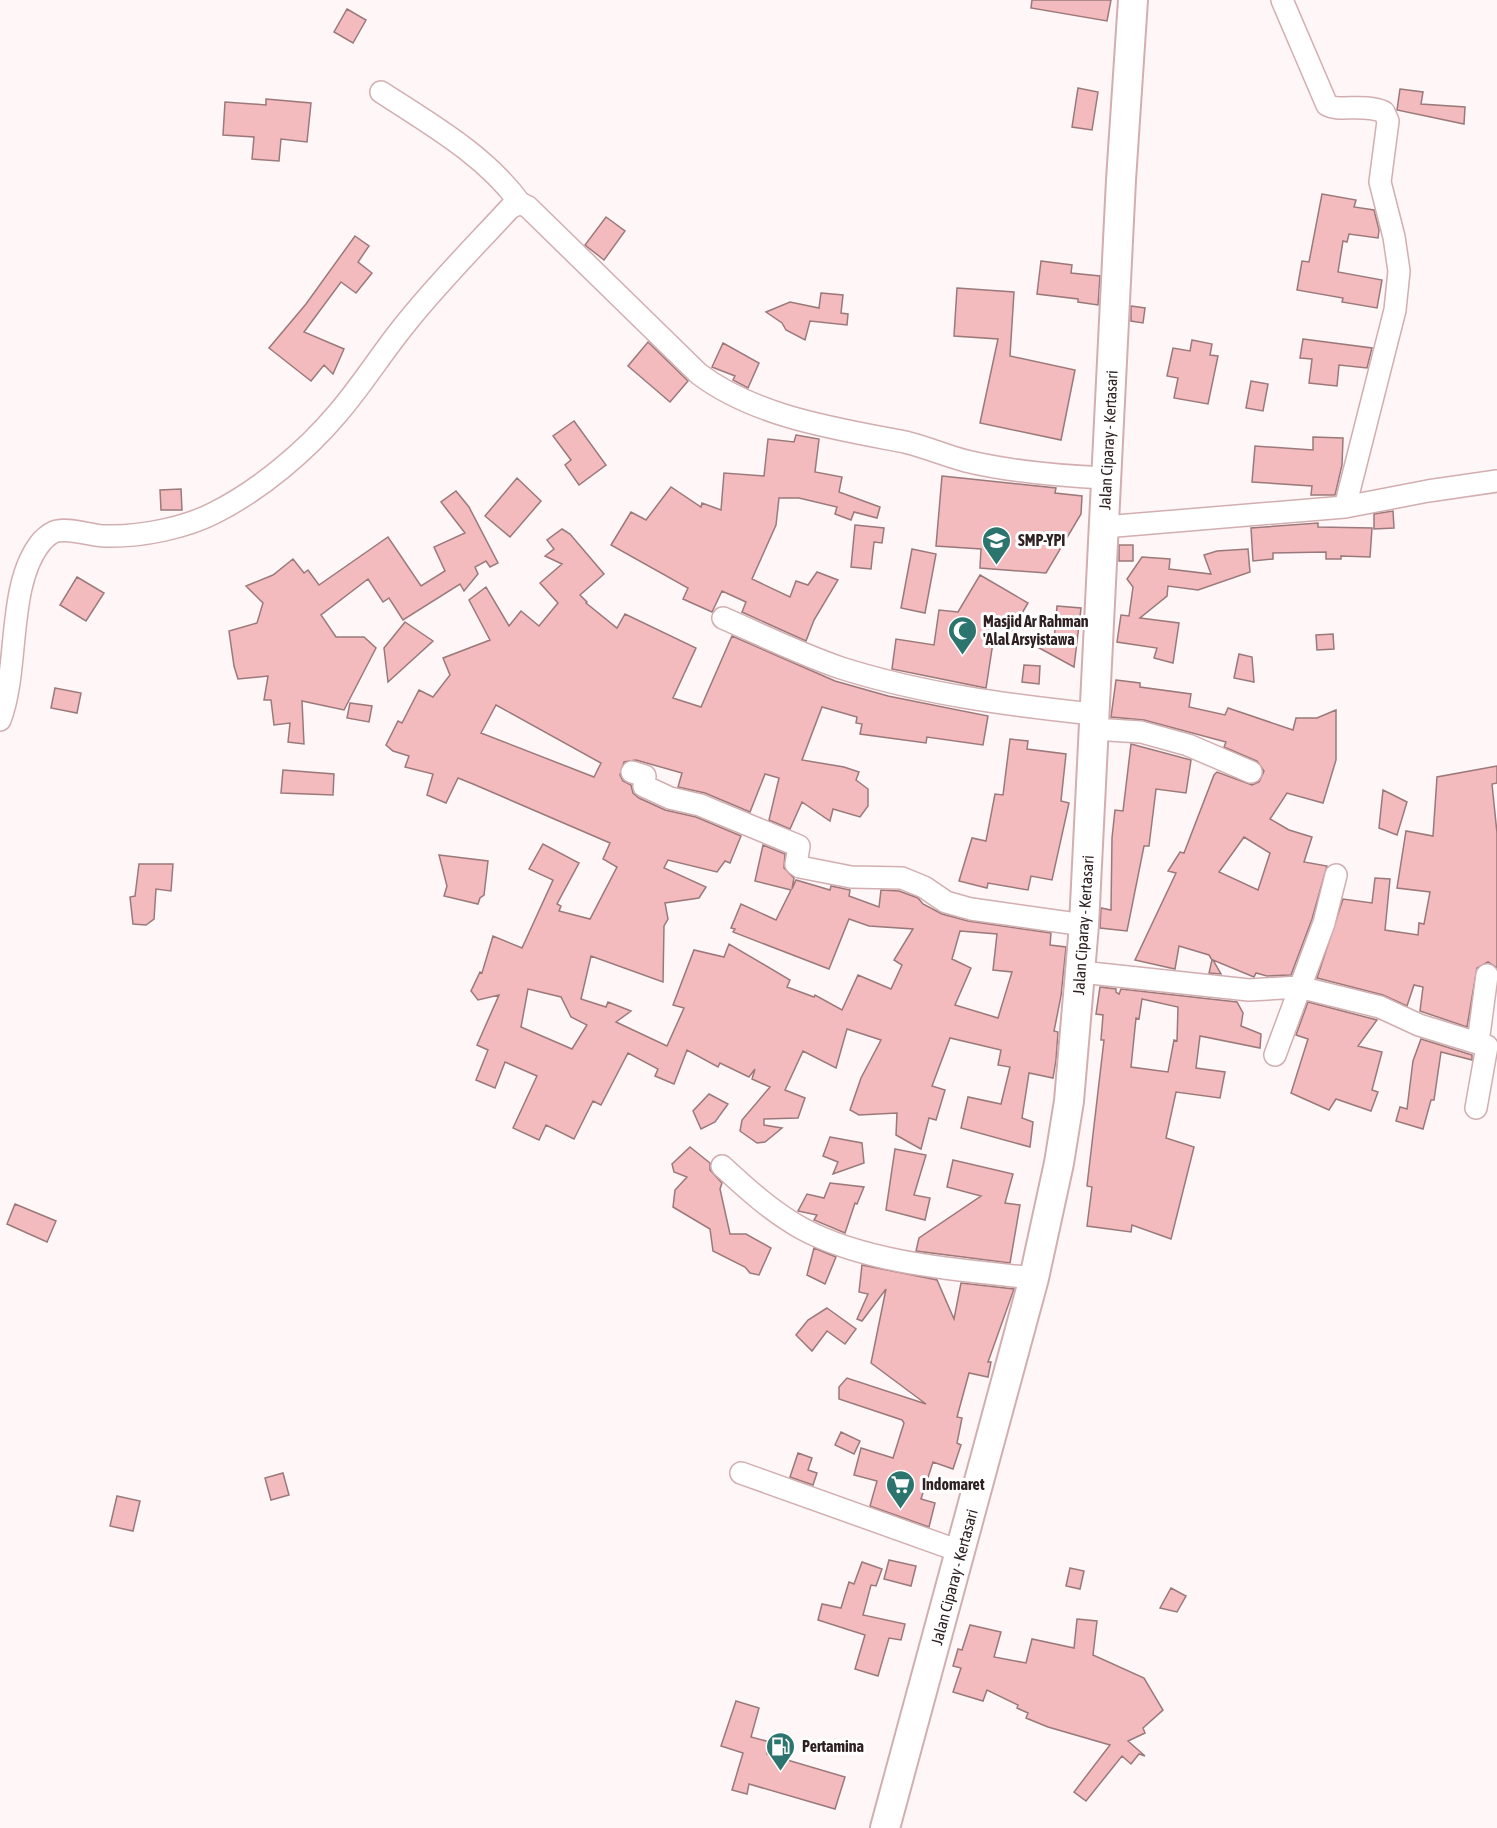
<svg xmlns="http://www.w3.org/2000/svg" width="1497" height="1828" font-family="'Asap Condensed',sans-serif">
	<style>
		.building { fill: #f4bbbe; stroke: #9b797a; stroke-width: 1.5; fill-rule: evenodd }
		.lines { fill: none; stroke-linecap: round; stroke-linejoin: round }
		.street-casing { stroke: #d3aeb0; stroke-width: 24 }
		.secondary-casing { stroke: #d3aeb0; stroke-width: 32 }
		.street { stroke: #fff; stroke-width: 21 }
		.secondary { stroke: #fff; stroke-width: 28 }
		.labels { text-anchor: middle; stroke-width: 6; stroke-linejoin: round; paint-order: stroke }
		.street-label { font-size: 16px; fill: #2f2122; stroke: #fff }
		.poi-label { font-size: 16px; font-weight: bold; fill: #2f2122; stroke: #fff; text-anchor: start }
	</style>
	<rect width="100%" height="100%" fill="#fef6f7"/>
	<path class="building" d="M1032 0H1111L1107 21 1031 8Z
		M347 9 366 20 353 43 334 32Z
		M1078 88 1098 92 1092 130 1072 127Z
		M1400 89 1423 92 1421 104 1465 107 1464 124 1397 110Z
		M266 99 311 103 307 142 281 139 279 161 252 159 254 137 223 135 225 102 266 105Z
		M1322 194 1356 200 1354 207 1374 210 1379 230 1378 238 1349 234 1347 242 1343 241 1338 272 1382 280 1377 308 1342 302 1343 298 1297 290 1302 261 1309 262Z
		M606 217 625 231 604 260 585 245Z
		M355 236 369 246 358 262 372 273 356 293 341 282 304 332 344 349 333 374 324 365 311 381 269 348 306 304Z
		M1041 261 1072 265 1071 273 1100 276 1098 305 1078 302V299L1037 294Z
		M957 288 1014 292 1010 356 1075 370 1061 440 980 423 998 339 954 336Z
		M821 293 843 295 841 313 848 314 847 325 810 321 805 340 786 330 782 323 766 312 790 302 819 308Z
		M1131 306 1145 308 1143 323 1131 321Z
		M1303 339 1372 348 1367 368 1339 365 1337 386 1309 383 1312 359 1300 358Z
		M1192 340 1212 344 1210 355 1218 356 1208 404 1174 398 1178 378 1167 376 1173 348 1190 351Z
		M648 342 688 381 670 402 628 366Z
		M723 343 759 363 748 388 733 380 735 376 712 367Z
		M1251 381 1268 384 1263 411 1246 408Z
		M574 421 606 465 579 485 565 465 571 460 553 436Z
		M796 435 819 439 815 472 842 477 839 492 880 507 877 518 854 512 851 520 835 514 837 507 799 498H779L776 525 752 579 790 597 796 581 808 585 817 572 838 580 814 620 806 641 742 612 746 602 722 591 712 612 683 599 688 588 611 545 631 512 646 520 671 487 701 507 702 503 721 510 724 473 764 476 768 439 794 442Z
		M1313 437 1343 438 1342 465 1335 495H1311L1312 486 1252 482 1255 446 1313 450Z
		M942 476 1056 488 1055 493 1082 496 1081 514 1046 573 980 568 981 549 936 546Z
		M517 478 541 501 510 537 485 516Z
		M181 489 182 510H161L160 490Z
		M456 491 469 507 498 563 490 567 486 561 475 567 478 574 464 591 460 584 403 620 389 598 383 602 368 579 321 615 336 637H364L376 648 344 710 302 701 304 744 288 742 290 723 274 725 271 700H264L268 676 238 679 234 666 229 631 257 623 263 603 246 586 273 575 293 559 304 573 308 570 319 585 388 537 421 586 445 571 434 547 465 533 441 502Z
		M1393 511 1394 528 1374 529V514Z
		M1318 523V527L1372 528 1370 557 1341 556V559H1326V552L1273 553V559L1253 561 1251 528Z
		M855 525 884 528 882 543 874 542 871 569 851 567Z
		M562 529 570 534 604 574 580 595 587 602 586 603 617 628 625 614 696 648 673 698 701 707 732 636 835 681 888 696 988 716 983 745 927 737 926 743 860 734 862 724 856 723 857 717 822 707 802 760 844 767 859 772 856 780 868 789V806L860 817 833 809 830 821 802 802 790 829 769 820 779 778 765 774 750 812 705 793 678 787 682 773 636 760 624 762 620 775 623 781 631 785 633 793 639 798 665 810 696 817 741 836 730 863 725 861 717 872 668 860 664 868 706 887 699 898 665 903 668 919 664 926 663 982 591 956 581 999 606 1007 608 1002 631 1011 616 1022 667 1046 684 1008 673 1005 694 950 724 957 729 944 790 980 787 987 814 997 815 995 842 1010 858 975 891 989 902 965 894 960 913 929 869 926 849 919 829 969 733 932 735 929 731 928 741 904 776 920 791 890 755 881 763 845 785 854 784 868 794 878 792 889 796 880 830 890 831 886 850 890 849 896 879 907 881 890 899 891 918 898 923 904 942 914 968 921 1051 933 1050 945 1066 947 1061 996 1054 1031 1058 1032 1056 1060 1053 1078 1029 1073 1022 1118 1033 1122 1030 1147 961 1128 968 1097 1001 1104 1010 1067 998 1065 1001 1050 950 1038 932 1086 945 1090 936 1120 929 1118 921 1149 896 1135 897 1113 859 1115 850 1110 861 1078 881 1040 847 1029 836 1068 803 1051 785 1090 805 1098 798 1118 764 1119V1125L782 1128 765 1142 757 1143 740 1131 742 1120 770 1087 752 1079 755 1069 749 1077 720 1063 718 1067 687 1050 674 1084 655 1076 658 1069 628 1053 601 1105 593 1101 574 1139 546 1125 539 1140 513 1128 537 1076 505 1062 495 1088 476 1080 488 1050 477 1045 499 995 478 1000 471 991 480 972 482 973 493 936 522 948 553 880 529 869 543 844 579 863 557 904 561 906 559 911 590 919 617 867 603 859 610 843 473 784 458 778 446 803 427 795 433 774 405 767 409 756 393 751 386 745 398 721 402 723 419 690 433 697 450 675 443 658 490 640 469 600 486 587 509 626 521 611 539 626 558 603 540 583 562 564 545 556 554 549 547 540ZM496 705 601 763 594 777 481 733ZM960 931 997 934 993 970 1012 972 998 1018 955 1005 971 968 952 959ZM528 989 561 997 571 1017 587 1025 572 1049 521 1027Z
		M1119 545H1133V561H1119Z
		M912 549 936 554 925 613 901 608Z
		M1248 549 1250 572 1198 590 1168 586 1167 596 1140 618 1179 623 1173 663 1154 658 1157 648 1117 642 1121 615 1129 616 1133 587 1127 579 1142 557 1170 559 1169 569 1211 574 1204 555 1217 551Z
		M980 575 1028 603 1011 632 996 623 986 688 892 669 896 639 934 645 939 610 958 612Z
		M77 577 104 593 86 621 60 605Z
		M1057 606 1081 608 1074 667 1021 638 1054 641Z
		M405 622 433 641 388 682 384 648Z
		M1333 634 1334 649 1317 650 1316 635Z
		M1239 654 1252 657 1254 682 1234 678Z
		M1024 665 1040 666 1039 684 1022 682Z
		M1116 680 1140 683V687L1191 694 1189 707 1225 715 1228 708 1293 730 1296 718H1317L1336 710V760L1323 803 1287 793 1270 819 1289 830 1312 837 1304 862 1327 866 1312 919 1291 975 1267 976 1256 973 1254 977 1213 960 1221 974 1209 973 1212 960 1209 955 1179 946 1175 969 1135 960 1176 873 1168 871 1180 852 1184 853 1214 775 1217 772 1252 785 1259 782 1264 771 1257 761 1224 747 1226 742 1144 720 1111 717ZM1244 837 1270 853 1258 890 1219 872Z
		M55 688 81 693 77 713 51 708Z
		M350 703 372 706 369 722 347 718Z
		M1010 739 1028 741 1027 749 1066 754 1061 801 1069 803 1052 880 1031 876 1028 890 988 883 987 888 959 881 972 838 986 841 995 794 1003 795Z
		M1131 744 1191 760 1186 793 1156 789 1149 846H1144L1127 931 1100 928 1101 908 1111 910 1112 838 1115 810 1123 811Z
		M1497 766V783L1492 784 1497 833V968L1488 962 1477 968 1467 1027 1420 1011 1423 987 1414 985 1407 1006 1383 995 1317 978 1343 899 1372 903 1375 878 1390 879 1385 930 1418 935 1419 923 1424 924 1430 892 1397 888 1406 831 1433 836 1437 777Z
		M283 770 334 774 333 795 281 793Z
		M1383 790 1407 802 1397 835 1379 828Z
		M439 855 488 861 484 895 480 898 478 904 444 896 447 886Z
		M139 864H173L171 891 156 889 154 919 146 925 133 924 130 897 135 896Z
		M1100 987 1116 989V992L1119 994 1121 989 1237 1002 1243 1013 1241 1026 1261 1034 1260 1048 1200 1036 1196 1068 1225 1072 1220 1098 1176 1092 1166 1138 1194 1147 1171 1239 1132 1225 1131 1232 1087 1226 1092 1187 1087 1186 1104 1040H1101L1103 1015 1096 1014ZM1142 999 1178 1007 1177 1041 1174 1040 1168 1072 1131 1067 1136 1018 1139 1019Z
		M1308 1002 1377 1020 1358 1046 1382 1052 1372 1090 1378 1092 1371 1111 1336 1099 1329 1110 1291 1093 1308 1039 1296 1035Z
		M1421 1039 1472 1055V1060L1441 1052 1434 1100H1431L1423 1129 1396 1121 1400 1107 1407 1109 1413 1061Z
		M709 1094 728 1104 715 1122 701 1129 693 1111Z
		M830 1137 862 1143 864 1163 833 1174 838 1162 823 1156Z
		M690 1147 710 1163V1170L722 1183 720 1189 730 1234H746L771 1248 759 1275 750 1273 745 1267 713 1251 710 1229 673 1207 675 1190 687 1177 674 1172 672 1164Z
		M895 1149 926 1155 914 1195 930 1198 925 1220 886 1210Z
		M953 1160 1013 1174 1005 1203 1020 1205 1010 1263 916 1251 919 1238 981 1196 947 1187Z
		M830 1183 864 1187 857 1204 855 1203 845 1233 814 1220 817 1215 798 1211 807 1194 824 1198Z
		M15 1204 56 1221 47 1242 7 1224Z
		M814 1248 836 1257 825 1284 807 1275Z
		M862 1265 937 1280 954 1319 961 1283 1014 1289 988 1362H991L988 1377 969 1373 957 1417 962 1418 957 1443 961 1445 953 1469 933 1462 921 1499 935 1503 929 1527 870 1506 877 1481 854 1475 861 1448 893 1458 904 1423 902 1420 839 1399V1387L847 1378 926 1404 871 1363 886 1289 862 1321 857 1319 868 1294 859 1292Z
		M827 1308 856 1329 845 1344 827 1331 812 1351 796 1335 808 1320Z
		M841 1432 860 1441 854 1454 835 1445Z
		M798 1453 812 1458 808 1470 817 1473 813 1485 790 1477Z
		M283 1473 289 1495 271 1500 265 1478Z
		M117 1496 140 1501 133 1531 110 1526Z
		M889 1560 916 1566 911 1586 884 1579Z
		M862 1562 882 1569 876 1586 871 1585 863 1615 905 1624 901 1640 889 1638 878 1676 855 1669 865 1635 818 1620 822 1604 841 1608 849 1582 854 1584Z
		M1070 1568 1084 1571 1080 1589 1066 1586Z
		M1171 1588 1186 1596 1177 1612 1160 1608Z
		M1077 1619 1097 1621 1093 1655 1144 1678 1163 1710 1143 1728 1145 1733 1128 1741 1145 1756 1139 1754 1131 1764 1122 1756 1086 1801 1074 1792 1110 1745 1048 1727 1026 1718 1028 1713 1017 1708 1018 1705 987 1690 983 1701 953 1692 961 1668 953 1666 958 1649 962 1650 970 1625 1001 1632 994 1657 1026 1663 1032 1639 1074 1648Z
		M736 1701 759 1708 751 1737 770 1742 767 1754 845 1777 835 1809 749 1784 747 1794 732 1790 743 1753 721 1746Z"/>
	<g class="lines">
		<defs>
			<path id="street" d="M1282 0 1327 105C1338 112 1364 103 1384 112L1388 121 1380 182 1394 237 1399 271 1395 310 1345 507
				M381 92C430 124 485 155 520 203
				M1104 527 1345 507 1428 491 1497 481
				M723 618C762 635 800 654 841 668 923 694 1008 705 1093 714
				M0 720C20 668 6 584 42 541 45 538 52 532 57 531 74 528 90 536 106 536 140 537 186 528 216 512 261 489 306 451 338 413 363 384 383 351 407 322 439 282 475 246 510 208L520 203 528 207 699 374C756 417 837 429 905 442 926 447 946 456 966 461 1012 472 1060 476 1107 478
				M1093 729 1141 732 1188 745 1251 772
				M632 772 645 776 644 786 670 798 700 805 799 846 796 864 800 867 851 877 902 878 924 887 946 902 971 909 1084 925
				M1081 972 1249 990 1299 987 1380 1007 1419 1025 1487 1046 1476 1108
				M1478 1043 1487 975
				M1275 1055 1324 923 1336 875
				M722 1166C747 1189 771 1211 801 1228 867 1264 960 1270 1034 1278
				M741 1473 962 1552"/>
			<path id="secondary" d="M885 1828 1034 1278 1059 1163 1069 1101 1084 925 1121 180 1133 0"/>
		</defs>
		<use href="#street" class="street-casing"/>
		<use href="#secondary" class="secondary-casing"/>
		<use href="#street" class="street"/>
		<use href="#secondary" class="secondary"/>
	</g>
	<defs>
		<symbol id="school-pin" viewBox="-11 -11 22 30"><path d="M0 17L-7.5 6A9.5 9.5 0 1 1 7.5 6Z" fill="#2c756f" stroke="#fff"/><path d="M0-5L7-2L0 1L-7-2ZM-4 1L0 2.5L4 1V4Q0 6-4 4Z" fill="#fff"/></symbol>
		<symbol id="mosque-pin" viewBox="-11 -11 22 30"><path d="M0 17L-7.5 6A9.5 9.5 0 1 1 7.5 6Z" fill="#2c756f" stroke="#fff"/><path d="M3.5-4.9A6 6 0 1 0 3.5 4.9A5 5 0 1 1 3.5-4.9Z" fill="#fff"/></symbol>
		<symbol id="supermarket-pin" viewBox="-11 -11 22 30"><path d="M0 17L-7.5 6A9.5 9.5 0 1 1 7.5 6Z" fill="#2c756f" stroke="#fff"/><path d="M-6-5.5h2.5l.6 2H6L4.5 2H-2.5L-4.4-4H-6ZM-1.5 3.2a1.3 1.3 0 1 0 .1 0ZM3 3.2a1.3 1.3 0 1 0 .1 0Z" fill="#fff"/></symbol>
		<symbol id="fuel-pin" viewBox="-11 -11 22 30"><path d="M0 17L-7.5 6A9.5 9.5 0 1 1 7.5 6Z" fill="#2c756f" stroke="#fff"/><path d="M-5.5-6h7V0h2V4h1.3V-2.5L3-4.5l.8-.8L6-3V5H2.5V1h-1V6h-7ZM-4.2-4.7v3.2H.2V-4.7Z" fill="#fff"/></symbol>
	</defs>
	<g fill-rule="evenodd">
		<use href="#school-pin" x="980" y="524" width="33" height="45"/>
		<use href="#mosque-pin" x="946" y="614" width="33" height="45"/>
		<use href="#supermarket-pin" x="884" y="1468" width="33" height="45"/>
		<use href="#fuel-pin" x="764" y="1730" width="33" height="45"/>
	</g>
	<g class="labels">
		<g class="street-label">
			<text transform="translate(1108 440) rotate(-87)" y="6">Jalan Ciparay - Kertasari</text>
			<text transform="translate(1083 925) rotate(-86)" y="6">Jalan Ciparay - Kertasari</text>
			<text transform="translate(954 1577) rotate(-75)" y="6">Jalan Ciparay - Kertasari</text>
		</g>
		<g class="poi-label">
			<text x="1018" y="546">SMP-YPI</text>
			<text x="983" y="627">Masjid Ar Rahman<tspan x="983" dy="18">'Alal Arsyistawa</tspan></text>
			<text x="922" y="1490">Indomaret</text>
			<text x="802" y="1752">Pertamina</text>
		</g>
	</g>
</svg>
